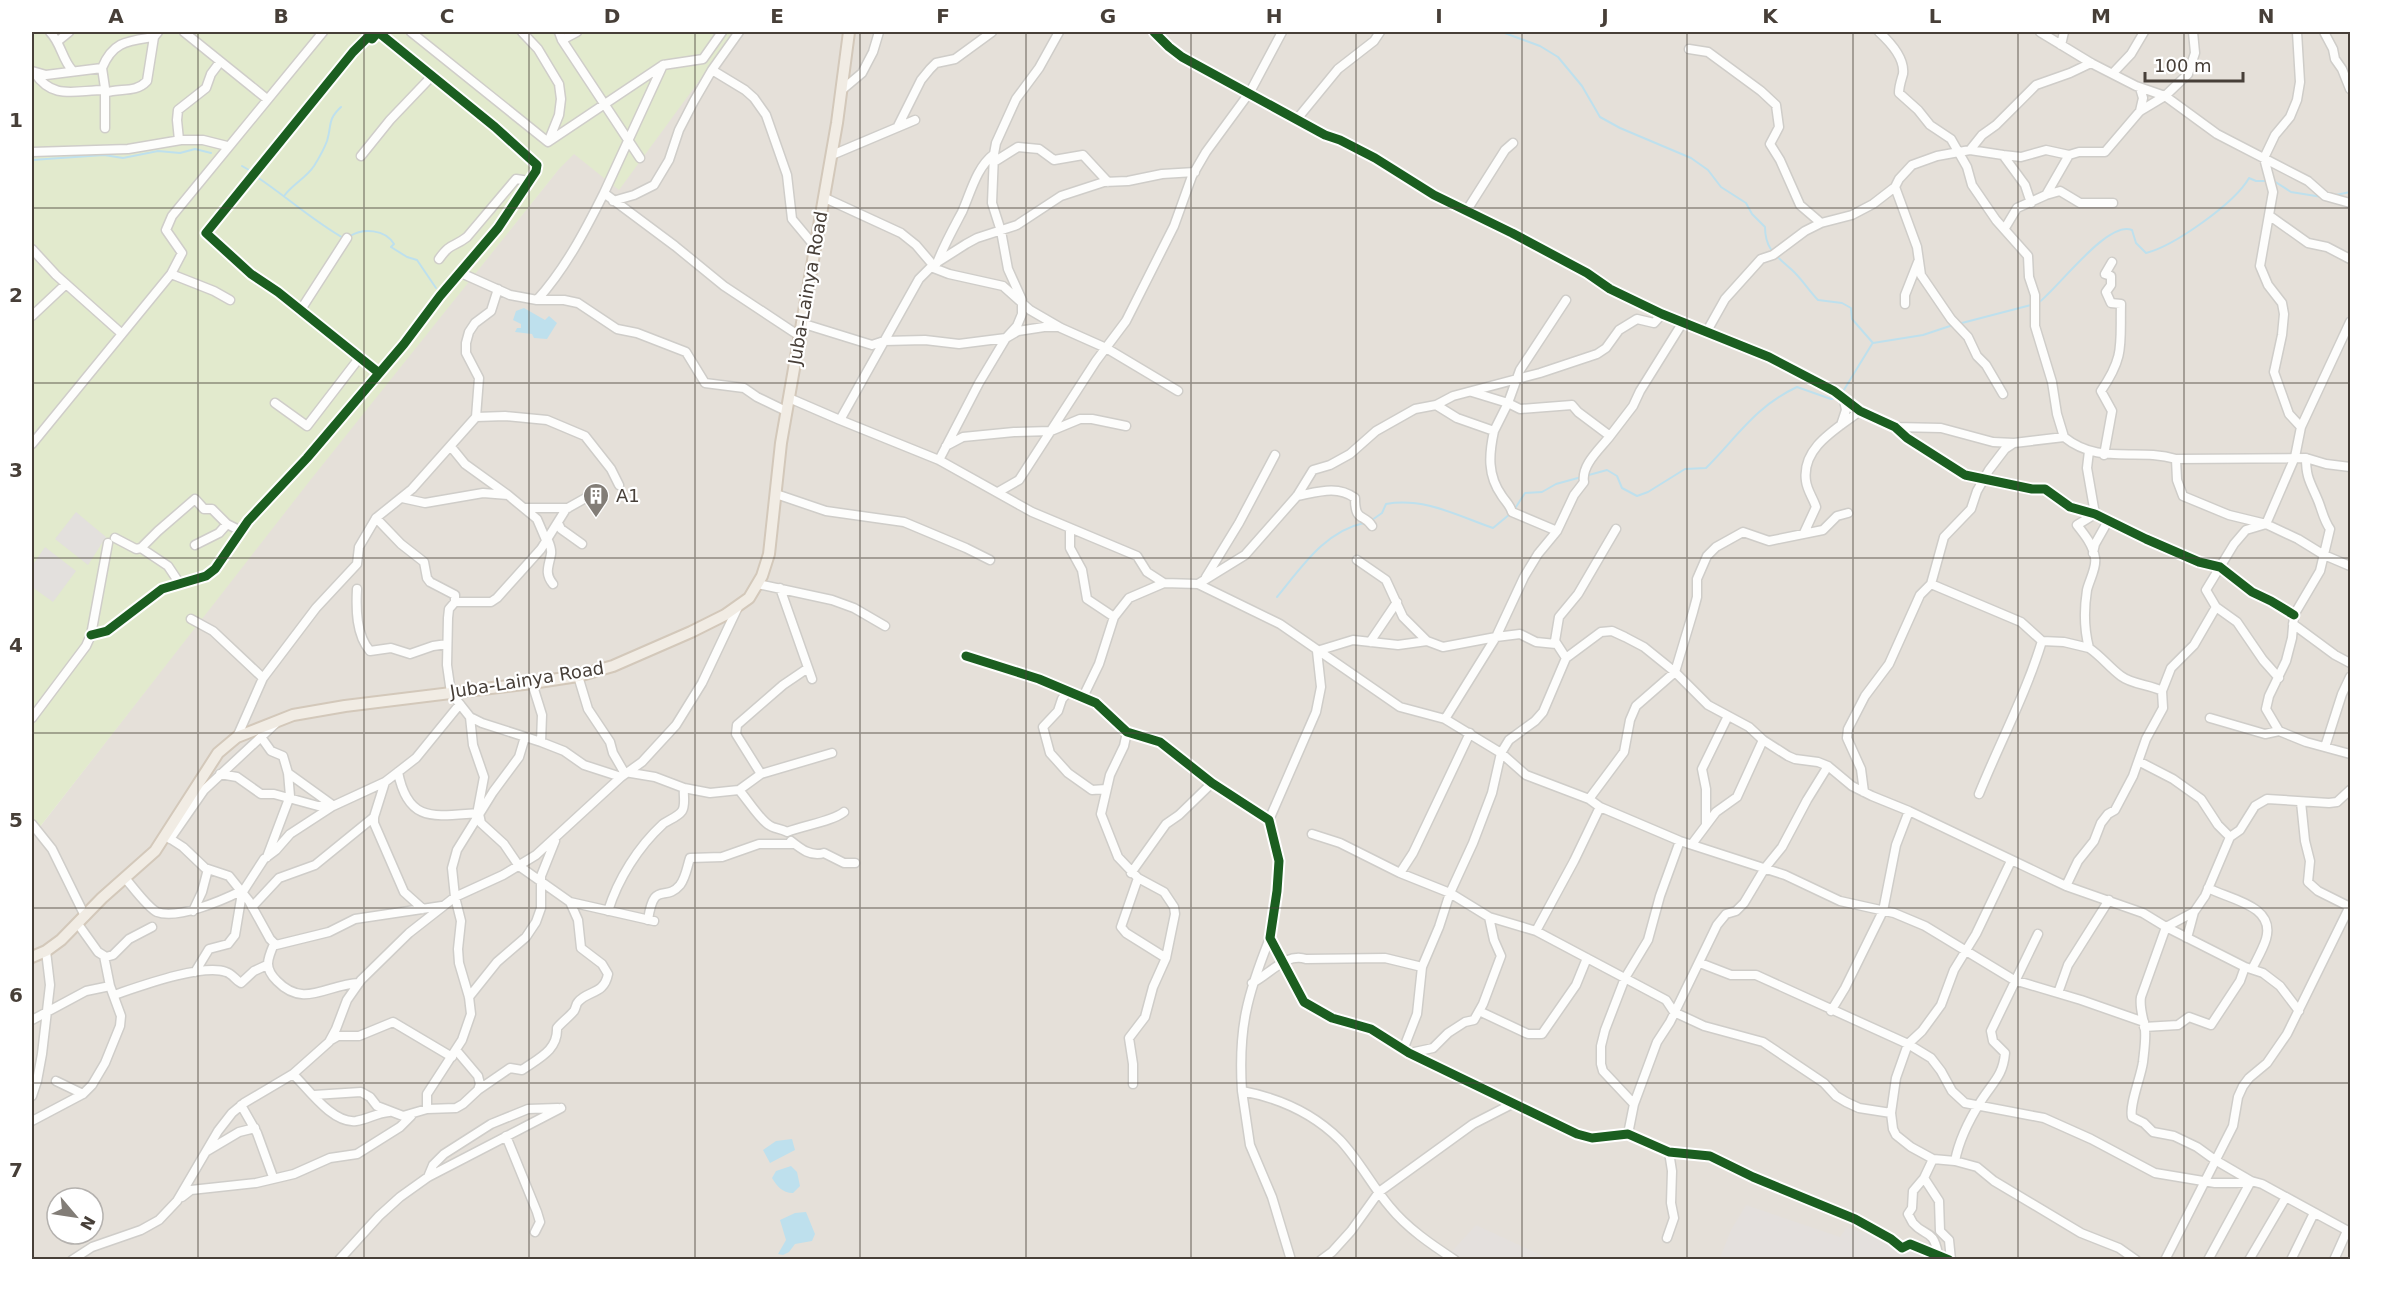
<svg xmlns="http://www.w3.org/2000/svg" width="2382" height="1291" font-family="'DejaVu Sans',sans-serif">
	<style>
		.residential { fill: #e5e0d9; fill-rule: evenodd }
		.industrial { fill: #e4e0dd }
		.green { fill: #e2eacd }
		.parking { fill: #e3e0dd }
		.water { fill: #bee0ed }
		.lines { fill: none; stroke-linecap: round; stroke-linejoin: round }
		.stream { stroke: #bee0ed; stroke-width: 2 }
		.minor-casing { stroke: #cfcdc9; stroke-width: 11 }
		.major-casing { stroke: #d3c8ba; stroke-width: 14 }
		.minor { stroke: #fdfdfc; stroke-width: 8 }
		.major { stroke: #f1ece4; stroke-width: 10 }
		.cycleway-casing { stroke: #fff; stroke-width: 13 }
		.cycleway { stroke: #1b5e20; stroke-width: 9 }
		.grid { fill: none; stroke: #473f38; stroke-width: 1.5; stroke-opacity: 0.55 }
		.labels { text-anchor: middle; stroke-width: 4.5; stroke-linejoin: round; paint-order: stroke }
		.street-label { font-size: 18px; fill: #473f38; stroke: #fff }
		.poi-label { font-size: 18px; fill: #473f38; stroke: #fff; text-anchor: start }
		.neatline { fill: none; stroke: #473f38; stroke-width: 2 }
		.grid-label { font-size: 20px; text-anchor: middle; font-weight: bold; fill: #473f38 }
	</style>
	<rect width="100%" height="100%" fill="#f1efec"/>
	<path class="residential" d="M735 32H2350V1259H32V837L295 498 573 151ZM57 1198H93V1234H57Z"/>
	<path class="industrial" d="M1746 1205 1840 1237 1847 1227 1936 1259 1719 1260 1731 1230Z
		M1476 1225 1549 1259 1444 1260Z"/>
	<path class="green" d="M32 32H735L619 190 574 154 559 169 308 483 32 837Z"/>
	<path class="parking" d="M76 512 106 537 88 565 55 539Z
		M45 547 76 571 53 602 32 587V566Z"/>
	<path class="water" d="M524 308 545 320 549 316 557 323 547 339 534 338 532 334 515 332 517 328H521V324L513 320 516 311Z
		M792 1139 795 1150 770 1163 763 1150 776 1141Z
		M791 1166 797 1172 800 1186 793 1193C782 1193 777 1186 772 1178L776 1171Z
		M806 1212 815 1234 812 1241 795 1244 789 1252 783 1255 778 1254 786 1240 780 1220 795 1213Z"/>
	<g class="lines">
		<path class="stream" d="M1502 32 1540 46 1558 57 1582 86 1600 117 1620 128 1691 158 1708 170 1721 187 1746 203 1752 214 1765 227C1765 250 1777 256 1792 270 1802 279 1809 291 1818 300L1842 303 1851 308 1852 319 1873 343 1923 335 1953 325
			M32 160 104 155 123 158 158 151 180 153 195 149 211 153
			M242 166 249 170
			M257 177C287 197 313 221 345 239
			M2274 181 2291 192 2322 197
			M2336 195 2350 192
			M284 196C293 184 306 178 314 166 319 158 324 149 327 141 332 125 327 120 341 107
			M350 236C363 228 385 229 394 244L391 247 407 257 417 260 436 288
			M2037 304C2057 290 2107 220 2132 230L2136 243 2146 253C2174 246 2235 203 2249 178L2256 181H2269
			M1958 324 2031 305
			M1842 393 1872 344
			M1514 510 1525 493 1542 492 1556 484 1607 470 1617 476 1622 488 1637 496 1648 492 1685 469 1706 468C1737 437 1756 406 1797 387L1831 399 1839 397
			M1372 520 1382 513 1386 504C1424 497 1458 516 1493 528L1510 514
			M1277 597C1301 568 1325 531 1364 523"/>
		<defs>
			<path id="minor" d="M50 32C61 43 62 59 72 70
				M184 32 267 99
				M411 32 548 142 663 65 604 193 675 246 724 286 798 335
				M522 32 538 49 559 84 561 99 559 115 549 140
				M559 32 562 40 640 158
				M1154 32 1169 47 1182 57 1325 135 1340 140 1375 158 1434 195 1512 233 1587 273 1610 289 1662 314 1769 357 1834 391 1860 411 1895 427 1907 438 1965 475 2032 489H2045L2070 507 2095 514 2146 539 2199 562 2220 567 2252 592 2271 601 2294 615
				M1879 32C1890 42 1905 58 1903 74 1901 81 1899 86 1899 93L1918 110 1930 125 1951 139 1967 167 1972 185 1996 220 2028 256 2029 277 2035 295V326L2052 382 2057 414 2064 437
				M2040 32 2091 63 2136 86 2165 96 2217 134 2308 181 2325 196 2350 203
				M2297 32 2300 82 2297 100 2290 117 2275 135 2264 158 2273 192 2260 266 2268 285 2282 303 2284 314 2282 335 2274 372 2289 414 2301 427
				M2324 32 2333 49 2335 59 2342 69 2350 89
				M562 40 577 32
				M58 41 69 32
				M2061 45 2064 32
				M1689 49 1708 52 1761 91 1776 105 1779 127 1770 144 1780 160 1800 205 1821 223
				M663 65 703 59 722 32
				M102 68 105 88V128
				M712 70 745 90 754 98 766 115 787 175 792 219 812 243 813 251
				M32 71 46 75 102 68C113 41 128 41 154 37
				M34 72C53 101 75 90 105 90
				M2113 73 2131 54 2144 32
				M843 89 862 73 873 52 879 32
				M105 93C119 87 135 94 147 81L154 37 158 32
				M2140 111 2143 98 2140 88
				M1297 119 1338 69 1374 41 1380 32
				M898 126 921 80 930 69 936 63 955 59 992 32
				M179 140 177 120 178 110 206 88 211 74 220 62
				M1970 150 2003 155 2025 185 2031 203
				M32 152 128 149 181 140H203L227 146
				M832 155 915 120
				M2003 155 2021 157 2046 150 2069 155
				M361 156 390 120 432 76
				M994 162 1018 147 1039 149 1054 160 1083 155 1108 182
				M1895 187 1917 247 1921 275 1951 319 1968 337 1977 356 1986 365 2003 394
				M2046 195 2060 191 2080 203H2113
				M825 198 901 233 916 245 933 265
				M613 201 634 195 654 185 669 160 679 130 694 101 712 70 739 32
				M1467 210 1505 150 1513 143
				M2270 216 2308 243 2327 247 2350 259
				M2005 228 2017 208 2046 195 2069 155 2079 152H2105L2140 111 2165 96 2188 74 2195 53 2193 32
				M32 249 56 275 121 333
				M439 259C451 242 453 248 467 237L516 179 529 181
				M937 263C944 245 953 229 962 212 971 192 976 168 994 154
				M931 267 949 274 1003 286 1030 310 1061 328 1106 348 1178 391
				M461 273 510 295 537 300C565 269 585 231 604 193
				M171 274 214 291 230 300
				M537 300H564L578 303 617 329 637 333 686 352 705 383 744 388 757 397 786 411
				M1905 304V295L1918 262
				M300 311 347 238
				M32 316 66 284
				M801 323 872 345 884 341 925 340 959 344 1006 338 1018 331 1044 327H1058
				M1707 331 1725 299 1761 259 1773 255 1805 231 1821 223 1852 215 1873 204 1895 187 1899 179 1912 165 1937 156 1970 150 1982 135 1996 125 2036 85 2070 73 2091 63
				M1472 392 1508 403 1520 409 1572 405 1578 412 1610 436 1633 406 1640 391 1683 322
				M789 398 840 420 919 279 933 265 966 244 977 238 1017 225 1061 196 1104 182 1128 181 1162 174 1195 172
				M275 403 307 426 360 357
				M1436 405 1457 418 1494 431C1489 454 1487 475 1502 496 1506 502 1510 505 1512 512L1557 531
				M476 417 505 416 547 420 585 436 611 469 619 485
				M840 420 939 460 1032 512 1137 556 1147 572 1164 583
				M1841 425 1846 410 1844 400
				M1895 427 1941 428 1993 442 2014 443
				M1494 431 1508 403 1520 370 1566 300
				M32 444 171 274 182 253 166 230 172 216 323 32
				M946 446 963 437 1014 432 1051 431 1080 419H1092L1126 426
				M452 448 465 464 508 495
				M2089 451 2087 468 2095 514 2077 525C2085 535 2093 545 2095 558 2097 567 2089 581 2087 590 2084 609 2084 629 2089 648 2101 656 2110 668 2121 676 2133 685 2149 684 2162 691
				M2104 455 2112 411 2101 391C2125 356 2120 345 2121 304L2111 303 2106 292 2111 285V276L2105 274 2112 262
				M2306 458C2306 477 2310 482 2317 498 2322 509 2323 519 2330 529L2320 571 2294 615 2292 638 2286 661 2269 696 2266 709 2279 731 2306 742 2350 754
				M2176 459 2306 458 2326 464 2350 467
				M939 460 979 383 1006 338 1017 326 1022 314V300L1008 269 1001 231 992 203 994 154 996 143 1016 99 1039 68 1059 32
				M998 492 1019 480 1096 361 1126 321 1174 226 1192 176 1206 152 1250 92 1282 32
				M776 494 826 511 904 522 966 548 990 560
				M1297 496C1318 492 1337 485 1355 498 1355 523 1364 513 1372 526
				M402 498 425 503 483 493 508 495 537 519 546 540
				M524 508H568
				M376 518 401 544 424 562 427 578 430 582 455 595V602L449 609 448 618 447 665 451 693 470 717 482 723 541 742 564 751 584 765 621 777 642 762 676 725 702 683 738 607
				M558 523 561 529 582 544
				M1070 529V548L1082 570 1087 599 1114 617
				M1804 533 1816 507C1813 498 1807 490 1806 481 1801 447 1838 428 1860 411
				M115 538 136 549 141 548
				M547 538C549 543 552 548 551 554 549 566 544 573 553 584
				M195 545 219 533 227 524
				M2093 553 2095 544 2108 521
				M1357 560 1386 580 1403 617 1427 641 1443 647 1496 637 1524 577 1538 554 1557 531 1574 495 1584 482C1581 465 1600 449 1610 436
				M1206 577 1239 523 1275 455
				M180 584 168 566 141 548 158 531 195 499 204 509H212L227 524 241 531
				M758 584 832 600 854 608 885 626
				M1198 584 1245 555 1297 496 1313 470 1330 465 1350 454 1376 431 1415 409 1436 405 1453 396 1540 373 1597 354 1606 348 1619 330 1637 319 1654 323 1662 314
				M1931 584 2021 622 2042 641 2064 642 2089 648
				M780 588 812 679
				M357 589C356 609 356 635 370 651L391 648 410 654 433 646 447 644
				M455 602H491L497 598 541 549 566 509 591 495H602
				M191 619 213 631 263 678
				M2293 624 2335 655 2350 663
				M91 635 107 631 162 589 206 576 215 569 248 521 307 458 404 344 440 296 498 228 536 171 537 165 495 127 378 32 372 39 369 36 353 52 206 233 251 274 278 292 379 373
				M1370 642 1397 602
				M966 656 1039 679 1096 703 1127 732 1160 742 1212 783 1269 820 1279 861 1277 891 1270 938 1304 1002 1332 1018 1371 1029 1409 1053 1577 1134 1592 1138 1628 1134 1669 1152 1710 1156 1753 1177 1855 1219 1891 1239 1902 1248 1910 1244 1949 1260
				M1566 658 1601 632 1612 631 1625 637 1644 647 1675 672 1708 705 1749 727 1763 740 1788 756 1795 759 1818 762 1828 766 1852 786 1872 796 1909 811 2066 886 2143 913 2166 927 2245 967 2263 973 2280 986 2299 1011
				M578 676 588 709 610 742 613 753 624 772
				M2279 678 2263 660 2237 622 2216 607 2206 590 2234 544 2246 530 2266 524 2295 457 2301 427 2350 322
				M532 683 542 715 541 742
				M1069 691 1062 699 1058 711 1043 727 1050 753 1068 773 1092 790 1106 789
				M1083 697 1099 664 1114 617 1129 598 1164 583 1198 584 1280 624 1400 707 1445 719 1501 753 1526 775 1589 799 1600 807 1680 841 1785 875 1840 901 1894 913 1925 926 2014 980 2081 1000 2144 1022
				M470 717 473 745 484 777 478 809 481 823 504 844 519 866 570 902 578 920 581 948 602 964 608 974C604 995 588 990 578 1002 576 1004 576 1008 574 1011 569 1017 562 1022 557 1028 558 1050 539 1058 522 1070L510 1068 478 1090
				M32 718 86 646 91 635 108 543
				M2210 718 2265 734 2279 731
				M1445 719 1496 637 1520 634 1536 642 1556 644
				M1127 732 1124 746 1110 775 1101 814 1118 857 1138 878 1164 892 1174 907 1175 914 1166 958 1153 987 1145 1017 1129 1038 1133 1064V1084
				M237 737 263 678 316 608 357 564 359 547 376 518 412 489 476 417 479 378 466 353V343L469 332 475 323 491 311 498 289
				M261 737 271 751 283 756 288 773 290 796 267 857
				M2325 747 2342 694 2350 677
				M2140 762 2173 779 2201 799 2218 825 2230 837
				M398 772C408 824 435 816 478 813
				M625 772 655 777 684 788 710 793 739 790C747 799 760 820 769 825 774 829 781 828 787 832 804 825 831 822 844 812
				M288 773 331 804
				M220 774 237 777 261 794H274L318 806H332
				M761 774 736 734 737 725 783 685 808 668
				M385 782 374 817V823L404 892 423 909
				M739 790 761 774 832 753
				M2350 790 2337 802 2329 803 2267 799 2255 806 2240 830 2230 837 2205 896 2194 912 2166 927 2141 997C2139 1008 2144 1019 2145 1030 2146 1040 2144 1052 2143 1062 2141 1077 2129 1105 2132 1117L2144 1123 2153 1132 2174 1136 2197 1147 2215 1160 2251 1181 2262 1184 2350 1232
				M1864 792 1861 769 1847 738 1848 729 1865 696 1889 664 1920 595 1931 584 1944 537 1971 509 1977 491 1989 470 2005 449 2014 443 2064 437C2100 466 2137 447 2176 459L2177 480 2183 496 2229 515 2266 524 2298 539 2324 555 2350 566
				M1979 794C2000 742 2026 694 2042 641
				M1589 799 1624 752 1630 720 1636 706 1675 672 1693 612 1697 597V579L1707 556 1716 547 1743 532 1769 541 1823 530 1837 516 1848 513
				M2301 802 2305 841 2310 861 2308 882 2318 891 2350 907
				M1269 820 1316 712 1321 687 1317 651 1353 640 1398 645 1427 641
				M32 824 52 849 85 916
				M1706 825V789L1702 769 1728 716
				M1312 834 1340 843 1400 873 1450 893 1489 917 1536 931 1666 1000 1674 1012 1704 1026 1763 1042 1824 1083 1836 1096 1846 1102 1859 1108 1891 1113
				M166 836 183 847 205 868 229 876 249 901 270 939 276 945 329 932 355 919 442 906
				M170 839 204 790 276 723
				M791 841C801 849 811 857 824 853L844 863H855
				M1692 844 1716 812 1737 797 1763 740
				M1131 873 1166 824 1179 815 1212 783
				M1400 873 1413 853 1470 733
				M125 878C132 886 148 908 157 912 177 920 223 900 241 891
				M1138 878 1121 927 1126 933 1166 958
				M2066 886 2078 861 2094 841 2101 823 2108 814 2115 810 2133 776 2146 739 2163 708 2162 691 2171 668 2194 645 2216 607
				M2208 888C2228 899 2276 905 2266 939 2263 949 2257 959 2252 969
				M570 902 654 921
				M252 907 279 878 315 865 374 817
				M193 911 202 892 208 869
				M608 911C618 879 638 847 663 824 668 820 678 817 682 811 686 805 683 795 684 788
				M648 920C654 879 665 903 680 885 686 877 687 867 690 858L722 857 759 844H794
				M78 924 98 952 106 957 113 955 129 939 152 927
				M1536 931 1574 861 1600 807
				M1270 938C1247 995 1238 1029 1242 1091 1279 1098 1313 1113 1340 1140 1359 1160 1372 1186 1390 1207 1407 1228 1432 1245 1455 1260
				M2187 938 2194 912
				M274 944C267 960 264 968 277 981 304 1009 327 984 359 983
				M1700 963 1731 975H1756L1908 1044 1931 1058 1941 1071 1952 1091 1965 1103 2044 1118 2091 1139 2155 1173 2215 1183H2236L2251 1181
				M195 972 209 949 228 944 235 935 242 893 264 859 276 850 290 834 333 806 385 782 398 772 416 758 460 704
				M1252 983C1269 975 1286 952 1306 959L1385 958 1422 967
				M2058 993 2068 965 2109 900
				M114 995C138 987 203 963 226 972 233 974 235 980 241 983L254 971 267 965
				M469 997 497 962 526 937 536 922 541 908V876L555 841
				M1479 1011 1528 1034H1542L1576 985 1587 958
				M1831 1011 1845 988 1883 911 1896 845 1909 811
				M32 1020 86 991 110 986
				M2144 1027 2178 1025 2189 1017 2211 1025 2240 981 2245 967
				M331 1040 338 1036H359L393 1022 452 1057
				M1403 1050 1417 1014 1422 967 1439 927 1450 893 1473 843 1492 793 1501 753 1509 740 1535 721 1543 712 1566 658 1555 641 1559 617 1578 594 1616 529
				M1410 1053 1433 1048 1448 1033 1465 1022 1474 1020 1483 1004 1501 956 1494 940 1489 917
				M293 1074C309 1090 333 1124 356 1121 368 1119 377 1113 389 1112
				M56 1081 83 1094
				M1242 1091 1250 1145 1272 1197 1291 1260
				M314 1095 361 1092 370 1097 377 1106 403 1116 427 1109 456 1108 463 1104 478 1090 480 1084 478 1076 456 1050
				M32 1096 37 1081 42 1054 50 985 46 951
				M1634 1104 1603 1071 1601 1064V1046L1605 1030 1625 978 1648 940 1660 896 1680 841
				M241 1105 257 1133 273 1177
				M427 1109V1094L462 1040 471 1014 469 997 459 963 458 949 461 921 455 897 452 868 457 850 493 792 519 757 525 737
				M32 1121 83 1094 92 1085 105 1063 120 1026 121 1016 110 986 104 956
				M1628 1134 1634 1104 1657 1042 1670 1022 1717 925 1726 914 1736 911 1744 903 1765 868 1782 847 1807 800 1828 766
				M506 1136 537 1212 540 1222 535 1232
				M207 1151 239 1132 255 1128
				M1933 1159 1911 1147 1896 1135 1893 1129 1891 1113 1896 1078 1908 1044 1922 1031 1941 1005 1954 970 1976 934 2011 861
				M1955 1161 1977 1167 1994 1181 2081 1233 2119 1248 2136 1260
				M428 1177 433 1165 444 1154 491 1124 528 1109 558 1108
				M1924 1178 1939 1201 1940 1231 1949 1240 1951 1260
				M182 1197 191 1190 256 1183 294 1174 330 1158 357 1154 400 1127 411 1116
				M1667 1238 1674 1218 1671 1203 1672 1171 1669 1152
				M1938 1254C1933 1228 1926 1238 1913 1223 1911 1220 1910 1217 1908 1214L1912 1208 1913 1191 1924 1178 1933 1159 1955 1161C1959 1140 1969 1120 1981 1101 1993 1082 2003 1076 2005 1053L1993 1041 1991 1031 2038 934
				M72 1260 92 1247 141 1230 159 1220 177 1201 218 1131 232 1113 244 1103 293 1074 329 1042 336 1029 347 1000 361 980 409 933 455 897 503 875 536 855 621 777
				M339 1260 379 1216 400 1197 428 1177 561 1108
				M1321 1260 1332 1252 1351 1231 1379 1192 1473 1124 1514 1103
				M2165 1260 2233 1126 2238 1097 2243 1086 2249 1078 2267 1063 2287 1034 2350 906
				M2208 1260 2251 1181
				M2249 1260 2286 1197
				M2291 1260 2314 1213
				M2334 1260 2347 1231"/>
			<path id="major" d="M32 957 46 951 61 940 102 898 155 851 218 753 237 737 293 715 345 706 532 683 578 676 613 666 691 632 725 615 749 598 762 576 769 554 781 443 837 123 849 32"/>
		</defs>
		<use href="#minor" class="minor-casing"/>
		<use href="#major" class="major-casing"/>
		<use href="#minor" class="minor"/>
		<use href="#major" class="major"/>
		<defs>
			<path id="cycleway" d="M1154 32 1169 47 1182 57 1325 135 1340 140 1375 158 1434 195 1512 233 1587 273 1610 289 1662 314 1769 357 1834 391 1860 411 1895 427 1907 438 1965 475 2032 489H2045L2070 507 2095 514 2146 539 2199 562 2220 567 2252 592 2271 601 2294 615
				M91 635 107 631 162 589 206 576 215 569 248 521 307 458 404 344 440 296 498 228 536 171 537 165 495 127 378 32 372 39 369 36 353 52 206 233 251 274 278 292 379 373
				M966 656 1039 679 1096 703 1127 732 1160 742 1212 783 1269 820 1279 861 1277 891 1270 938 1304 1002 1332 1018 1371 1029 1409 1053 1577 1134 1592 1138 1628 1134 1669 1152 1710 1156 1753 1177 1855 1219 1891 1239 1902 1248 1910 1244 1949 1260"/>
		</defs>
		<use href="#cycleway" class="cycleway-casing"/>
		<use href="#cycleway" class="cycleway"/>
	</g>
	<path class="grid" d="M198 32V1260M364 32V1260M529 32V1260M695 32V1260M860 32V1260M1026 32V1260M1191 32V1260M1356 32V1260M1522 32V1260M1687 32V1260M1853 32V1260M2018 32V1260M2184 32V1260M32 208H2350M32 383H2350M32 558H2350M32 733H2350M32 908H2350M32 1083H2350"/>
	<defs>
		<symbol id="building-pin" viewBox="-11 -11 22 30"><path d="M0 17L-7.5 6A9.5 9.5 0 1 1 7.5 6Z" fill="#827d77" stroke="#fff"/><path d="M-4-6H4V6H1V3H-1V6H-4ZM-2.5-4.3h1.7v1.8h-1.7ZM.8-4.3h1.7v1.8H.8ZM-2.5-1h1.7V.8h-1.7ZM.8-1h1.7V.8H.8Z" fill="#fff"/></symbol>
	</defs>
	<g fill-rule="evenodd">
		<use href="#building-pin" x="581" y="481" width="30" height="40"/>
	</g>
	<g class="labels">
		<g class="street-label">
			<text transform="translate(808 288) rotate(-80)" y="6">Juba-Lainya Road</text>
			<text transform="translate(527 680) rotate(-9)" y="6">Juba-Lainya Road</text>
		</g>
		<g class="poi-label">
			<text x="616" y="502">A1</text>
		</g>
	</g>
	<rect width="2382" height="1291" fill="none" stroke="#ffffff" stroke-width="66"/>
	<g transform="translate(75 1216) rotate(119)"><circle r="28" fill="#ffffff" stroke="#b5b2af" stroke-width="1.5"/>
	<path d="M0-4.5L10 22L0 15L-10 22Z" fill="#827d77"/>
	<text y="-9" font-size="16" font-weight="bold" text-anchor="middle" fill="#473f38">N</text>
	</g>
	<path d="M2145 72v9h98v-9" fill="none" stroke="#473f38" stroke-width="3"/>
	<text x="2154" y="72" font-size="18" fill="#473f38" stroke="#ffffff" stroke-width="4.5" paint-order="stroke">100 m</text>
	<rect x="33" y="33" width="2316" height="1225" class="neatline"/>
	<g class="grid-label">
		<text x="116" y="23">A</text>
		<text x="281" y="23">B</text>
		<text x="447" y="23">C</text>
		<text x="612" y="23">D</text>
		<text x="777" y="23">E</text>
		<text x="943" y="23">F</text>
		<text x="1108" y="23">G</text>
		<text x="1274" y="23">H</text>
		<text x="1439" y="23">I</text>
		<text x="1605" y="23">J</text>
		<text x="1770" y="23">K</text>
		<text x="1935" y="23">L</text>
		<text x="2101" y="23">M</text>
		<text x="2266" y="23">N</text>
		<text x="16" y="127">1</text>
		<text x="16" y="302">2</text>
		<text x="16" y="477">3</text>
		<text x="16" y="652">4</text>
		<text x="16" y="827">5</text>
		<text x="16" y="1002">6</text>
		<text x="16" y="1177">7</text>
	</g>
</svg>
